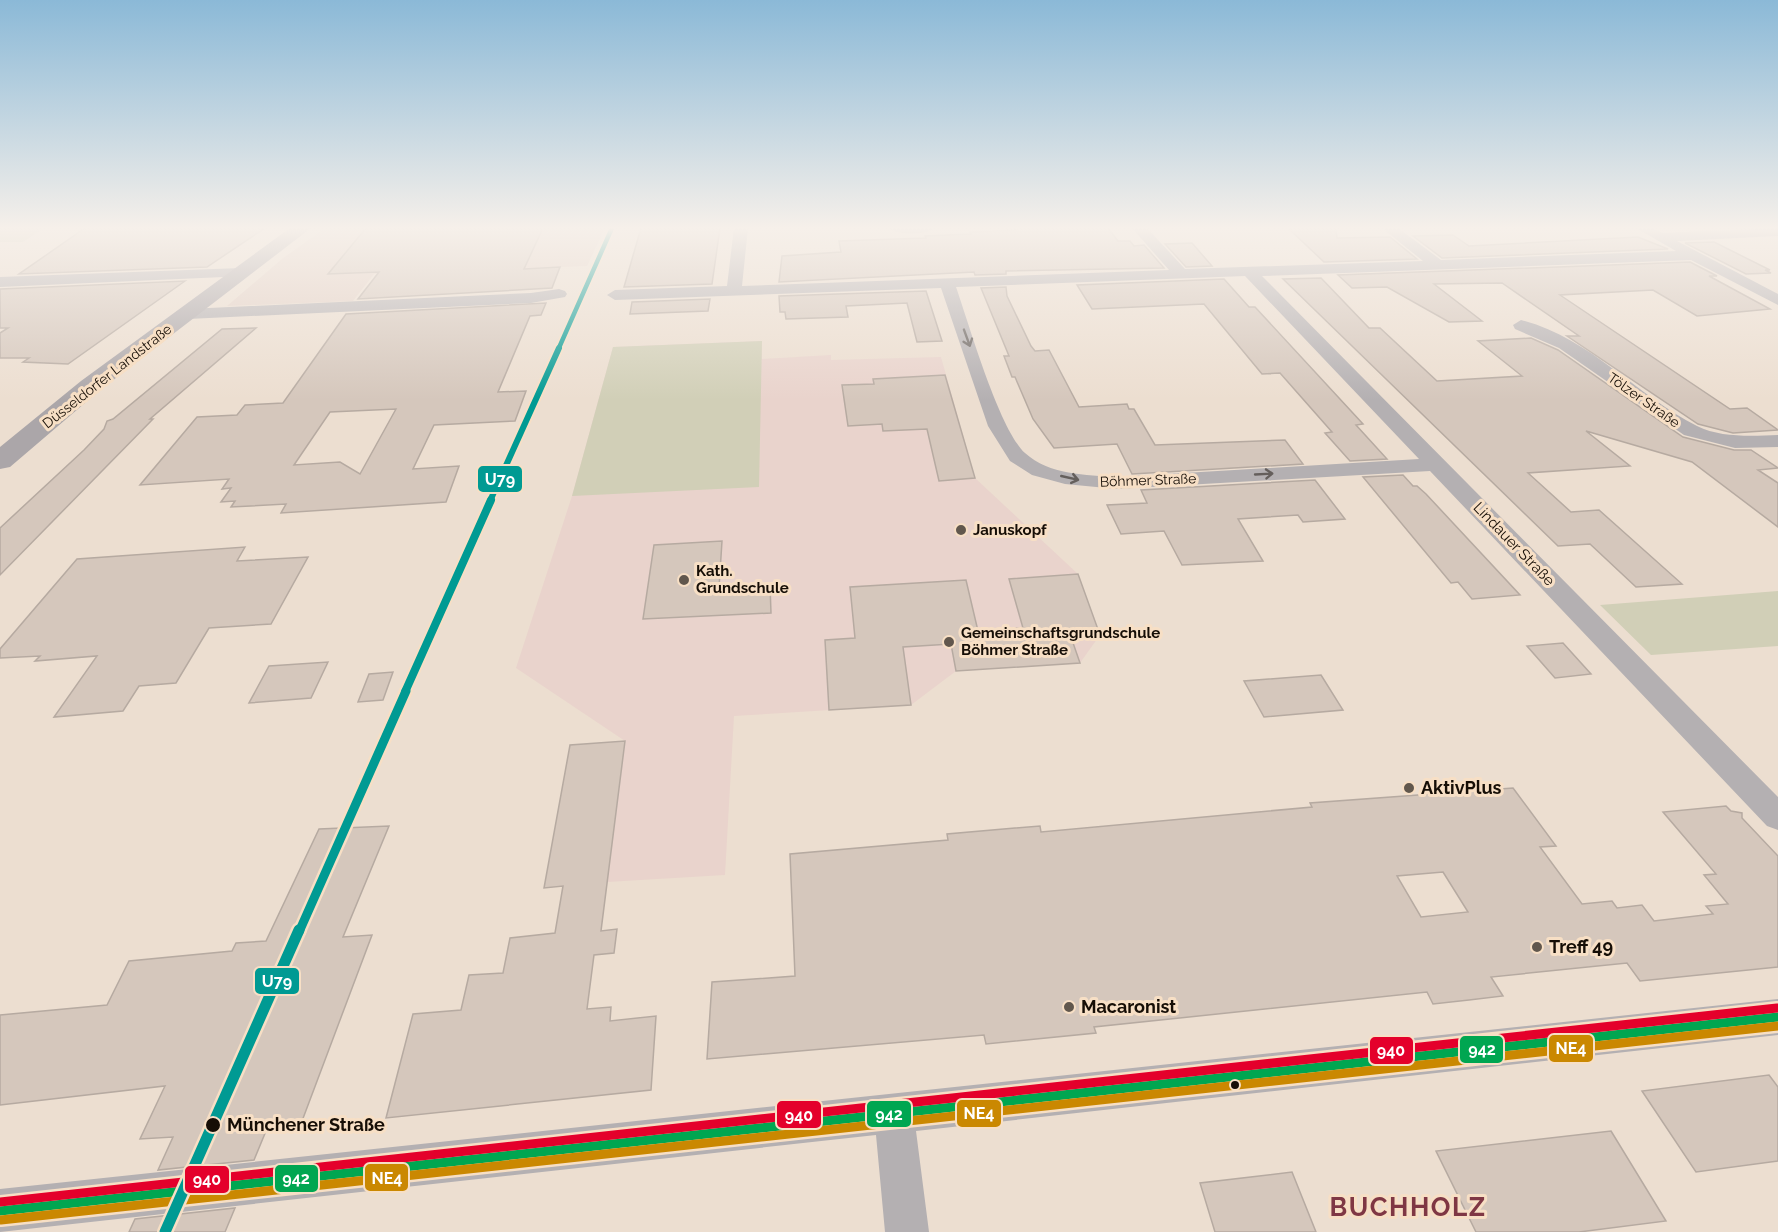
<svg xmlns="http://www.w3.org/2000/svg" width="1778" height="1232" font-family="Raleway,sans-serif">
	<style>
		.commercial { fill: #e3d0c5 }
		.education { fill: #e9d3cc }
		.green { fill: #d1cfb7 }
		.building { fill: #d5c7bc; stroke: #b6aaa1; stroke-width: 1.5; fill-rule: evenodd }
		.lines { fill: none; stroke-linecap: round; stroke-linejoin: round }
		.minor { fill: #b4b0b2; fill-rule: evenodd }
		.secondary { fill: #aba6a9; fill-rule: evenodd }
		.bus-1-casing { stroke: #f7dfc5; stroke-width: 14 }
		.bus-2-casing { stroke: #f7dfc5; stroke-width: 14 }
		.bus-3-casing { stroke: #f7dfc5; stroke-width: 14 }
		.bus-1 { stroke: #00a651; stroke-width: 9 }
		.bus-2 { stroke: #ca8801; stroke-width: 9 }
		.bus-3 { stroke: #e4002b; stroke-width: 9 }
		.metro-1-far4-casing { stroke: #f7dfc5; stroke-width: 8 }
		.metro-1-far3-casing { stroke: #f7dfc5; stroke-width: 10 }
		.metro-1-far2-casing { stroke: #f7dfc5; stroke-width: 12 }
		.metro-1-far1-casing { stroke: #f7dfc5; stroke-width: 14 }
		.metro-1-casing { stroke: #f7dfc5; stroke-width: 16 }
		.metro-1-far4 { stroke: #009a93; stroke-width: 4.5 }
		.metro-1-far3 { stroke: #009a93; stroke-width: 6 }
		.metro-1-far2 { stroke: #009a93; stroke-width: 8 }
		.metro-1-far1 { stroke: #009a93; stroke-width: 9 }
		.metro-1 { stroke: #009a93; stroke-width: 11 }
		.oneway { stroke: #655f5c }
		.poi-dot { fill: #61574d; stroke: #f7dfc5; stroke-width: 2 }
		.bus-dot { fill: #160e06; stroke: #f7dfc5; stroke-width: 2 }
		.labels { text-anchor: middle; stroke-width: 6; stroke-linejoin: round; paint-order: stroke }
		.far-street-label { font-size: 14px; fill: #160e06; stroke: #f7dfc5 }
		.poi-label { font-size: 15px; font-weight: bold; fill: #160e06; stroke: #f7dfc5; text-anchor: start }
		.street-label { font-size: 15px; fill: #160e06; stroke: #f7dfc5 }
		.near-poi-label { font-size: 18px; font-weight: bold; fill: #160e06; stroke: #f7dfc5; text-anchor: start }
		.near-stop-label { font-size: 18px; font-weight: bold; fill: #160e06; stroke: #f7dfc5; text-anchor: start }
		.near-district-label { font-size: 26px; font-weight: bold; letter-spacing: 1.5px; fill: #7f3744; stroke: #f7dfc5 }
		.line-badge { stroke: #f7dfc5; stroke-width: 2 }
		.badge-label { font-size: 16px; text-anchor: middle; font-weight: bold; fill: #fff }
	</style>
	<rect width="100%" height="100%" fill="#ecded0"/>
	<path class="commercial" d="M325 228H605L587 266 374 274 353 301 227 306 282 259Z"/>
	<path class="education" d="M762 341V359L831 355V360L941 357 975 478 1078 574 1100 635 1080 663 956 671 911 705 734 716 725 875 607 882 625 741 516 668 572 496 613 347Z"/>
	<path class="green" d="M0 228H44L23 242H0Z
		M762 341 759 487 572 496 613 347Z
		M1778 591V646L1651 655 1600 605Z"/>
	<path class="building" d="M85 228H265L207 267 19 274Z
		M366 228H543L524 269 560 267 552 288 358 299 379 272 328 274Z
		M641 228H720L712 284 624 287Z
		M1014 228H1108L1118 241H1130L1134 246 1144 245 1164 268 1006 271V274L975 275 974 272 779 282 782 256 841 252 839 241 926 238 925 236 971 234 970 232 1015 230Z
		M1288 228H1336L1337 238 1390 237 1417 259 1324 262Z
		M1453 235 1469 246 1638 237 1668 249 1442 258 1413 236Z
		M1714 242 1770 270H1765L1771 273 1746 274 1685 243Z
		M1192 243 1212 266 1186 267 1165 244Z
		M1690 262 1717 276H1709L1770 309 1697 316 1653 290 1560 295 1730 409 1747 408 1778 430 1733 433 1698 424 1567 336H1579L1502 283 1434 284 1482 321 1449 322 1387 287 1352 288 1338 275Z
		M1321 278 1369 328H1380L1437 381 1522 376 1478 341 1531 338 1558 350 1683 437 1734 450H1751L1778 468 1758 470 1778 483V527L1692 462 1586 431 1630 466 1528 473 1571 512 1599 510 1682 584 1636 587 1590 544 1558 546 1283 279Z
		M1224 279 1249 307H1255L1363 424 1356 425 1387 459 1350 461 1325 433 1332 432 1280 373 1262 374 1204 304 1092 309 1077 285Z
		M185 281 68 364 23 362 29 358H0V333L8 328H0V289Z
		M1006 287 1007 296 1031 346 1035 351 1049 350 1079 407 1127 404 1129 409H1134L1155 445 1285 440 1303 464 1132 474 1117 444 1054 448 1033 419 1015 377H1012L1004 356H1009L981 288Z
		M926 291 942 341 917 342 907 303 846 306 848 317 786 319 785 312H780L779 296Z
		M710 299 708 311 630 314 632 302Z
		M546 303 541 315 530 316 498 392 526 391 515 421 434 425 413 469 459 466 446 502 281 513 286 504 231 507 235 501 221 502 231 488 222 489 229 479 140 485 197 417 237 415 245 405 283 403 346 314ZM396 409 360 474 340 462 294 465 330 412Z
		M256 328 150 419H153L0 575V528L84 450 104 429 107 421 113 419 222 329Z
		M945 375 975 478 939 481 927 429 883 431 882 424 848 426 842 385 874 384 873 379Z
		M1403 475 1413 486H1417L1426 494 1520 595 1472 599 1458 582 1451 583 1363 477Z
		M1315 480 1345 519 1303 522 1298 515 1238 519 1263 561 1182 565 1164 531 1121 534 1107 505 1147 503 1141 490Z
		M722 541 719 588 770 585 771 613 643 619 654 545Z
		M245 547 237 561 308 557 271 624 209 628 176 683 139 686 123 711 54 717 97 656 35 661 40 656 0 658V649L77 559Z
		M1078 574 1100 635 1071 637 1080 663 956 671 951 644 903 647 911 705 829 710 825 640 855 638 850 587 966 580 978 631 1023 628 1009 579Z
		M1563 643 1591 674 1555 678 1527 646Z
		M328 662 311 698 249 703 269 666Z
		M393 672 383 700 358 702 369 674Z
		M1321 675 1343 710 1264 717 1244 681Z
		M625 741 601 931 617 929 614 953 594 955 587 1009 611 1007 610 1021 656 1016 651 1090 386 1118 413 1014 461 1010 469 975 503 973 510 938 555 933 563 886 544 888 570 745Z
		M1513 788 1556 846 1540 847 1582 904 1612 901 1617 908 1642 905 1654 921 1713 914 1706 906 1728 904 1704 875 1716 874 1663 812 1726 806 1731 811 1742 813V818L1778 856V967L1640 981 1627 963 1491 977 1503 996 1469 1000 1433 1004 1427 992 1094 1027 1096 1033 986 1044 984 1035 707 1059 712 982 795 976 790 854 948 840 947 834 1015 828 1040 826 1041 832 1312 807 1310 803ZM1443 872 1468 912 1421 917 1397 876Z
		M389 826 343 937 372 935 299 1129 266 1131 254 1160 158 1170 173 1137 140 1139 165 1086 0 1105V1015L107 1005 129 961 232 951 236 943 266 941 319 829Z
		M1769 1075 1778 1087V1161L1696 1172 1642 1091Z
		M1611 1131 1666 1221 1579 1232H1476L1436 1151Z
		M1292 1172 1316 1232H1215L1200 1183Z
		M235 1208 225 1232H129L135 1219Z"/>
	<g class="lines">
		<path class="minor" d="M734 228H748L742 286 1169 270 1132 228H1147L1185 269 1423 261 1382 228H1398L1441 260 1676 251 1636 228H1653L1662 233 1778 228V236L1677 241 1778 294V305L1691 260 1262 276 1778 797V830L1767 826 1430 471 1117 489 1065 484 1032 475 1010 461 988 426 941 288 615 300 607 295 615 290 727 286ZM1245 276 1419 459 1117 477C1086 475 1049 475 1025 453 999 429 969 324 956 287Z
			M888 228H935C927 235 896 235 888 228Z
			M241 268 249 273 246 276 0 287V277Z
			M559 289 565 291 567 294 565 297 531 303 188 319 180 314 188 309 531 293Z
			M1521 320C1589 337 1636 395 1697 426 1721 438 1752 436 1778 435V447L1735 448 1684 435 1559 348 1515 329 1513 325Z
			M1778 999V1035L916 1131 929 1232H885L876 1135 0 1232V1189Z"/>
		<path class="secondary" d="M290 228H311L99 391 10 467 0 469V447L81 381Z"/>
		<defs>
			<path id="bus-1" d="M0 1211 1778 1017"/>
			<path id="bus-2" d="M1 1220 1778 1026"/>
			<path id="bus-3" d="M0 1202 1777 1008"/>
		</defs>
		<use href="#bus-1" class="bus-1-casing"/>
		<use href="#bus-2" class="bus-2-casing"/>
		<use href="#bus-3" class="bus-3-casing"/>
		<use href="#bus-1" class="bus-1"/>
		<use href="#bus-2" class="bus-2"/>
		<use href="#bus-3" class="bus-3"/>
		<defs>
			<path id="metro-1-far4" d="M558 350 612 228"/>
			<path id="metro-1-far3" d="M490 501 559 348"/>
			<path id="metro-1-far2" d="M405 692 491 500"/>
			<path id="metro-1-far1" d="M299 932 406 691"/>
			<path id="metro-1" d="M165 1232 299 930"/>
		</defs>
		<use href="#metro-1-far4" class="metro-1-far4-casing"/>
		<use href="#metro-1-far3" class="metro-1-far3-casing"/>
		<use href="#metro-1-far2" class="metro-1-far2-casing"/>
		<use href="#metro-1-far1" class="metro-1-far1-casing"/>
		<use href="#metro-1" class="metro-1-casing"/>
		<use href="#metro-1-far4" class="metro-1-far4"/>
		<use href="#metro-1-far3" class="metro-1-far3"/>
		<use href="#metro-1-far2" class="metro-1-far2"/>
		<use href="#metro-1-far1" class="metro-1-far1"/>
		<use href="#metro-1" class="metro-1"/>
	</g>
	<defs><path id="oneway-shaft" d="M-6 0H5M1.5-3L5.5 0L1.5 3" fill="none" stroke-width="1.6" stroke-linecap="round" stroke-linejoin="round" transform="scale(1.5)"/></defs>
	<g class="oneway">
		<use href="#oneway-shaft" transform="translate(967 338) rotate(70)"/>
		<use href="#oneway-shaft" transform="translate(1264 474) rotate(-3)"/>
		<use href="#oneway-shaft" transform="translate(1070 478) rotate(13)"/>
	</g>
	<linearGradient id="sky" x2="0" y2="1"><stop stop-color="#8bb9d7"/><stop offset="0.57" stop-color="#f6f0ea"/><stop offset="1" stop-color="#f6f0ea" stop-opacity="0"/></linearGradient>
	<rect width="1778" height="400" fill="url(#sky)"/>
	<g class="poi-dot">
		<circle cx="961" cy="530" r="6"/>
		<circle cx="684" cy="580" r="6"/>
		<circle cx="949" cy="642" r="6"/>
		<circle cx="1409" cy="788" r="6"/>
		<circle cx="1537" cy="947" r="6"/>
		<circle cx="1069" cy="1007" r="6"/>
	</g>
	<g class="bus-dot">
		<circle cx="1235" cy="1085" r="5"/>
		<circle cx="213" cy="1125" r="8"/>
	</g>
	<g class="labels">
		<g class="far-street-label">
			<text transform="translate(107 376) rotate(-38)" y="5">Düsseldorfer Landstraße</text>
			<text transform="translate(1644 400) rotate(35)" y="5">Tölzer Straße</text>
			<text transform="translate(1148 480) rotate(-2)" y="5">Böhmer Straße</text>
		</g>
		<g class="poi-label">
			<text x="973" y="535">Januskopf</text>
			<text x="696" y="576">Kath.<tspan x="696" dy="17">Grundschule</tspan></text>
			<text x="961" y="638">Gemeinschaftsgrundschule<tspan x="961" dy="17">Böhmer Straße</tspan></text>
		</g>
		<g class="street-label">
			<text transform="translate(1514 544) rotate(46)" y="5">Lindauer Straße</text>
		</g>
		<g class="near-poi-label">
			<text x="1421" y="794">AktivPlus</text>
			<text x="1549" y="953">Treff 49</text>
			<text x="1081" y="1013">Macaronist</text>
		</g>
		<g class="near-stop-label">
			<text x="227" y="1131">Münchener Straße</text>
		</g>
		<g class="near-district-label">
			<text x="1408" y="1216">BUCHHOLZ</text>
		</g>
	</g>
	<g class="line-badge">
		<rect x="477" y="465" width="46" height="28" rx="6" fill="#009a93"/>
		<rect x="254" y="967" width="46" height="28" rx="6" fill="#009a93"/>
		<rect x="1548" y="1034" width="46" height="29" rx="6" fill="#ca8801"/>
		<rect x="1459" y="1035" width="45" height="29" rx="6" fill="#00a651"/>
		<rect x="1369" y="1036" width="45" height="29" rx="6" fill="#e4002b"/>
		<rect x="956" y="1099" width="46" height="29" rx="6" fill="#ca8801"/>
		<rect x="866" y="1100" width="46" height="28" rx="6" fill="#00a651"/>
		<rect x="776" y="1100" width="46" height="29" rx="6" fill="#e4002b"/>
		<rect x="364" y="1163" width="45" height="29" rx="6" fill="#ca8801"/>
		<rect x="274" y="1164" width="45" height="29" rx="6" fill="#00a651"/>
		<rect x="184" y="1165" width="46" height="29" rx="6" fill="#e4002b"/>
	</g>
	<g class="badge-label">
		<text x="500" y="485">U79</text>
		<text x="277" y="987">U79</text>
		<text x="1571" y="1054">NE4</text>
		<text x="1482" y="1055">942</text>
		<text x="1391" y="1056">940</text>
		<text x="979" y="1119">NE4</text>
		<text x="889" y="1120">942</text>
		<text x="799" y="1121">940</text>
		<text x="387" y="1184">NE4</text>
		<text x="296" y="1184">942</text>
		<text x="207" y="1185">940</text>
	</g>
</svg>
